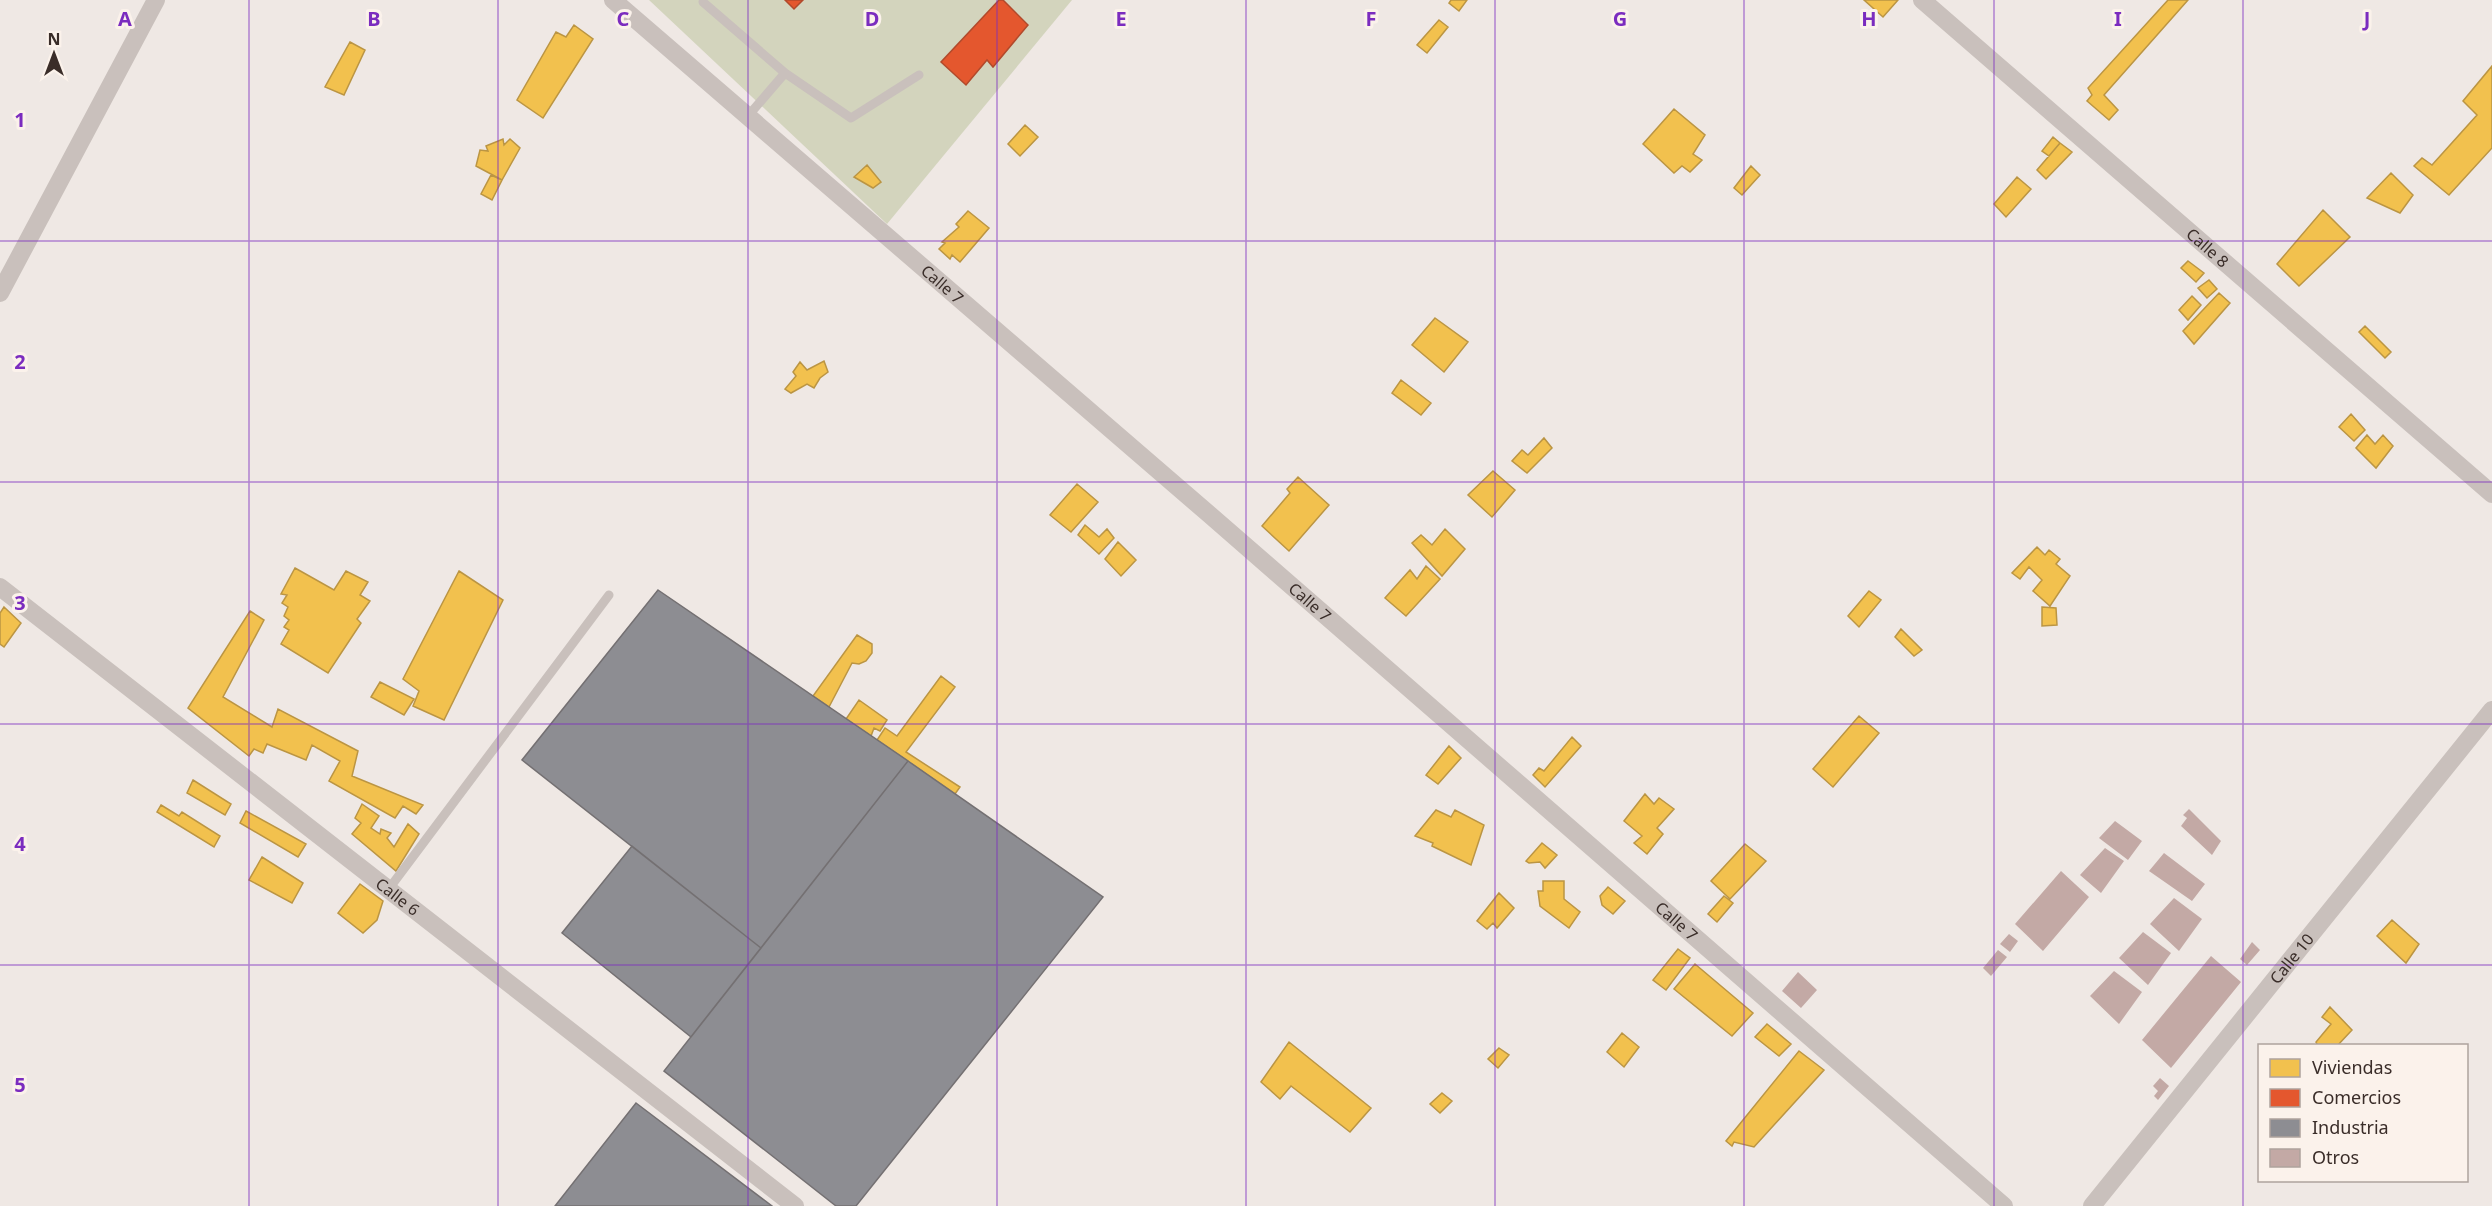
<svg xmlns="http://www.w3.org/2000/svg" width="2492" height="1206" font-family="'Noto Sans',sans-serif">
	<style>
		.green { fill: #d3d4bd }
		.homes { fill: #f2c14e; stroke: #bb9543; stroke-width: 1.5 }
		.shops { fill: #e4572e; stroke: #b14a2c; stroke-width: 1.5 }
		.industry { fill: #8d8d92; stroke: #747072; stroke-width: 1.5 }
		.building { fill: #c3a9a5 }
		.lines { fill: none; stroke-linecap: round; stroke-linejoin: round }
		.lane { stroke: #c9c0bc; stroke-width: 9 }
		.street { stroke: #c9c0bc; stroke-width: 18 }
		.grid { fill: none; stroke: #7b2cbf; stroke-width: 1.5; stroke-opacity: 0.55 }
		.labels { text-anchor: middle; stroke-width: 6; stroke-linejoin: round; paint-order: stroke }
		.street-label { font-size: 16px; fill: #3a2d29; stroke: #fbf2eb }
		.grid-label { font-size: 20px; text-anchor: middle; font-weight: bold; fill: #7b2cbf; stroke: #fbf2eb; stroke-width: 6; stroke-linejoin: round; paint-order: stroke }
	</style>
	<rect width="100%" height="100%" fill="#efe8e4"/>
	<path class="green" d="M649 0H1072L887 224Z"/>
	<path class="homes" d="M1451 0H1467L1459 11 1449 3Z
		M1864 0H1898L1883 17Z
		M2168 0H2188L2104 95 2118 110 2109 120 2087 101 2092 95 2088 88Z
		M1439 20 1448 27 1427 53 1417 45Z
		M574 25 593 39 543 118 517 100 556 32 566 37Z
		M350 42 365 50 344 95 325 87Z
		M2492 66V148L2449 195 2414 166 2422 158 2432 165 2477 115 2463 101Z
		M1674 109 1705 135 1693 154 1702 160 1690 172 1682 166 1674 173 1643 144Z
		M1025 125 1038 137 1020 156 1008 144Z
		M2053 137 2060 143 2049 156 2042 151Z
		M503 139 504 145 510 139 520 148 502 180 476 166 480 150 488 151 486 146Z
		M2060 143 2072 152 2046 179 2037 170Z
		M867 165 881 182 873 188 854 177Z
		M1751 166 1760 175 1742 195 1734 188Z
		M2391 173 2413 195 2400 213 2367 198Z
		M491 175 502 180 492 200 481 194Z
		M2017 177 2031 189 2006 217 1994 204Z
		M2323 210 2350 237 2299 286 2277 264Z
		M968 211 989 228 960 262 952 255 950 259 939 249 945 243 942 242 959 227 956 224Z
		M2188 261 2204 273 2196 282 2181 268Z
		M2209 280 2217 289 2207 298 2198 288Z
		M2219 293 2230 303 2194 344 2183 331Z
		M2192 296 2201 305 2188 320 2179 310Z
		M1435 318 1468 342 1444 372 1412 345Z
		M2365 326 2391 352 2385 358 2359 332Z
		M824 361 828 372 820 378 814 388 807 384 791 393 785 389 796 376 793 372 800 362 807 370Z
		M1401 380 1431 403 1421 415 1392 393Z
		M2351 414 2365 430 2354 441 2339 427Z
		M2367 435 2375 444 2383 435 2393 446 2376 468 2356 448Z
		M1544 438 1552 448 1527 473 1512 461 1522 450 1528 455Z
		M1493 471 1515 490 1492 517 1468 495Z
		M1298 477 1329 505 1289 551 1262 526 1290 493 1287 489Z
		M1077 484 1098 502 1071 532 1050 515Z
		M1085 525 1099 537 1107 529 1114 538 1099 554 1078 535Z
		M1445 529 1465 549 1442 576 1412 543 1421 535 1432 545Z
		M1118 542 1136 560 1121 576 1105 559Z
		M2037 547 2045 555 2049 550 2060 559 2056 564 2070 576 2050 606 2033 591 2042 580 2029 567 2020 579 2012 573Z
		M1426 566 1440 579 1406 616 1385 598 1410 570 1417 579Z
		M295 568 334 590 346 571 368 582 360 595 370 601 357 619 361 623 328 673 281 644 289 630 284 627 289 620 284 616 288 607 282 603 287 595 281 594Z
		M459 571 503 600 444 720 413 706 419 691 403 679Z
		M1869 591 1881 600 1859 627 1848 616Z
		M4 607 21 623 4 647 0 644V613Z
		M2042 607 2056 608 2057 625 2042 626Z
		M250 611 264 620 223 697 272 727 278 709 358 751 352 776 423 805 416 814 403 806 395 818 329 781 340 761 312 745 306 760 267 744 263 753 254 749 249 756 188 708Z
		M1901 629 1922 650 1914 656 1895 637Z
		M857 635 872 644V653L866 661 859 664 852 663 829 707 813 696Z
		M941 676 955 687 906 752 960 787 955 794 877 740 885 728 897 736Z
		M380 682 414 699 404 715 371 697Z
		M859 700 887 720 880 731 874 728 871 736 846 719Z
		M1859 716 1879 733 1833 787 1813 769Z
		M1572 737 1581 746 1545 787 1533 775 1539 768 1544 771Z
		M1449 746 1461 758 1438 784 1426 775Z
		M193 780 231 804 225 815 187 793Z
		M1645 794 1654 804 1659 798 1674 809 1657 828 1663 834 1647 854 1634 843 1642 836 1624 821Z
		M362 804 379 816 371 828 380 834 381 829 391 833 387 838 394 847 408 824 419 834 396 871 352 834 361 823 355 818Z
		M161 805 179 816 182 812 220 836 214 847 157 812Z
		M1436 810 1451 817 1455 810 1484 825 1471 865 1432 846 1433 843 1415 836Z
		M246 811 306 844 298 857 240 823Z
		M1542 843 1557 855 1545 868 1540 862 1529 863 1526 861Z
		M1745 844 1766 861 1730 899 1711 881Z
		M262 857 303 883 292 903 249 880Z
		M1543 881H1564V899L1580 912 1569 928 1540 906 1538 891H1543Z
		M360 884 383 901 377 920 363 933 338 913Z
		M1608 887 1625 901 1613 914 1602 905 1600 896Z
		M1499 893 1514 908 1497 928 1493 923 1487 929 1477 921Z
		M1724 896 1733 903 1717 922 1708 914Z
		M2392 920 2419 944 2406 963 2377 936Z
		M1678 949 1690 958 1666 990 1653 980Z
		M1695 964 1753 1013 1732 1036 1674 989Z
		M2330 1007 2352 1030 2337 1046H2318L2316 1042 2331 1024 2322 1017Z
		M1767 1024 1791 1044 1779 1056 1755 1037Z
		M1622 1033 1639 1047 1624 1067 1607 1052Z
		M1289 1042 1371 1108 1350 1132 1291 1086 1280 1099 1261 1082Z
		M1499 1048 1509 1055 1498 1068 1488 1059Z
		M1799 1051 1824 1070 1754 1147 1734 1142 1732 1146 1726 1141Z
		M1442 1093 1452 1101 1440 1113 1430 1104Z"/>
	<path class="shops" d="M785 0H803L794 9Z
		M999 0H1003L1028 25 993 67 987 60 966 85 941 62Z"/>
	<path class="industry" d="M658 590 908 761 761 948 522 760Z
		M908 761 1103 897 856 1206H836L664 1071Z
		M632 846 761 948 691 1037 562 933Z
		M636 1103 772 1206H555Z"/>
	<path class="building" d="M2189 809 2221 841 2212 855 2181 826 2187 818 2183 815Z
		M2115 821 2142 841 2128 860 2099 838Z
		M2105 848 2124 861 2101 893 2080 875Z
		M2164 853 2205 884 2192 901 2149 871Z
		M2061 871 2089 897 2043 951 2015 924Z
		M2174 898 2202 919 2179 951 2150 924Z
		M2143 932 2171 953 2148 985 2119 958Z
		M2009 934 2018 941 2010 952 2000 944Z
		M2252 942 2260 950 2247 965 2240 959Z
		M1998 950 2007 957 1991 976 1983 968Z
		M2211 956 2241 982 2171 1068 2142 1040Z
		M2114 971 2142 992 2119 1024 2090 996Z
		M1798 972 1817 990 1801 1008 1782 991Z
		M2160 1078 2169 1086 2158 1100 2154 1096 2158 1091 2153 1086Z"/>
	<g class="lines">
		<path class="lane" d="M703 2 785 73 748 116
			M785 73 851 118 919 75
			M388 890 609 595"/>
		<g class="street">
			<path id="s1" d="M613 0 1210 515 2004 1206"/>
			<path id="s2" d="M1922 0 2492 494"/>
			<path d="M0 293 156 0"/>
			<path id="s3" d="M0 587 795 1206"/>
			<path id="s4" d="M2092 1206 2492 710"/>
		</g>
	</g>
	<path class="grid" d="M249 0V1206M498 0V1206M748 0V1206M997 0V1206M1246 0V1206M1495 0V1206M1744 0V1206M1994 0V1206M2243 0V1206M0 241H2492M0 482H2492M0 724H2492M0 965H2492"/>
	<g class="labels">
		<g class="street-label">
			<text dy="6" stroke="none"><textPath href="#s2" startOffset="378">Calle 8</textPath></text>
			<text dy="6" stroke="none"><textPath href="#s1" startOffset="435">Calle 7</textPath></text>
			<text dy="6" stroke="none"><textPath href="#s1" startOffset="921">Calle 7</textPath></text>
			<text dy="6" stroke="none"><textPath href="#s3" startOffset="504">Calle 6</textPath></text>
			<text dy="6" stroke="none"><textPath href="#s1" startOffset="1407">Calle 7</textPath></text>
			<text dy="6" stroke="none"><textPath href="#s4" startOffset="318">Calle 10</textPath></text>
		</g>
	</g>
	<g class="grid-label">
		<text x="125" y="26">A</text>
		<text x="374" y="26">B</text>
		<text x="623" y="26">C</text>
		<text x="872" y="26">D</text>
		<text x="1121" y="26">E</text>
		<text x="1371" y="26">F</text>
		<text x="1620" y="26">G</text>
		<text x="1869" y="26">H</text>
		<text x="2118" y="26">I</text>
		<text x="2367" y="26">J</text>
		<text x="20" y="127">1</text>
		<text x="20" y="369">2</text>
		<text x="20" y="610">3</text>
		<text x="20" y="851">4</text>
		<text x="20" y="1092">5</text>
	</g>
	<rect x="2258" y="1044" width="210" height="138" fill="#fbf2eb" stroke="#aea39d" stroke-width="1.5"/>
	<rect x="2270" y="1059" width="30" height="18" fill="#f2c14e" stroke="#aea39d" stroke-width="1.5"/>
	<text x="2312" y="1074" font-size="18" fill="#3a2d29">Viviendas</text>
	<rect x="2270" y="1089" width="30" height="18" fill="#e4572e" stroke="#aea39d" stroke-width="1.5"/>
	<text x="2312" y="1104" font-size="18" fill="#3a2d29">Comercios</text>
	<rect x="2270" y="1119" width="30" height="18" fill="#8d8d92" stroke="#aea39d" stroke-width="1.5"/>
	<text x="2312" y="1134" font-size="18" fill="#3a2d29">Industria</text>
	<rect x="2270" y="1149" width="30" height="18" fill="#c3a9a5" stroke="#aea39d" stroke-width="1.5"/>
	<text x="2312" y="1164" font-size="18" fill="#3a2d29">Otros</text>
	<g transform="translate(54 54)" stroke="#fbf2eb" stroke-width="4.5" paint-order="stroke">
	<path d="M0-4.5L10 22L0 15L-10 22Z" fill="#3a2d29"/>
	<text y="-9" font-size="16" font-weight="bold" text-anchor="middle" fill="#3a2d29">N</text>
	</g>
</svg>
